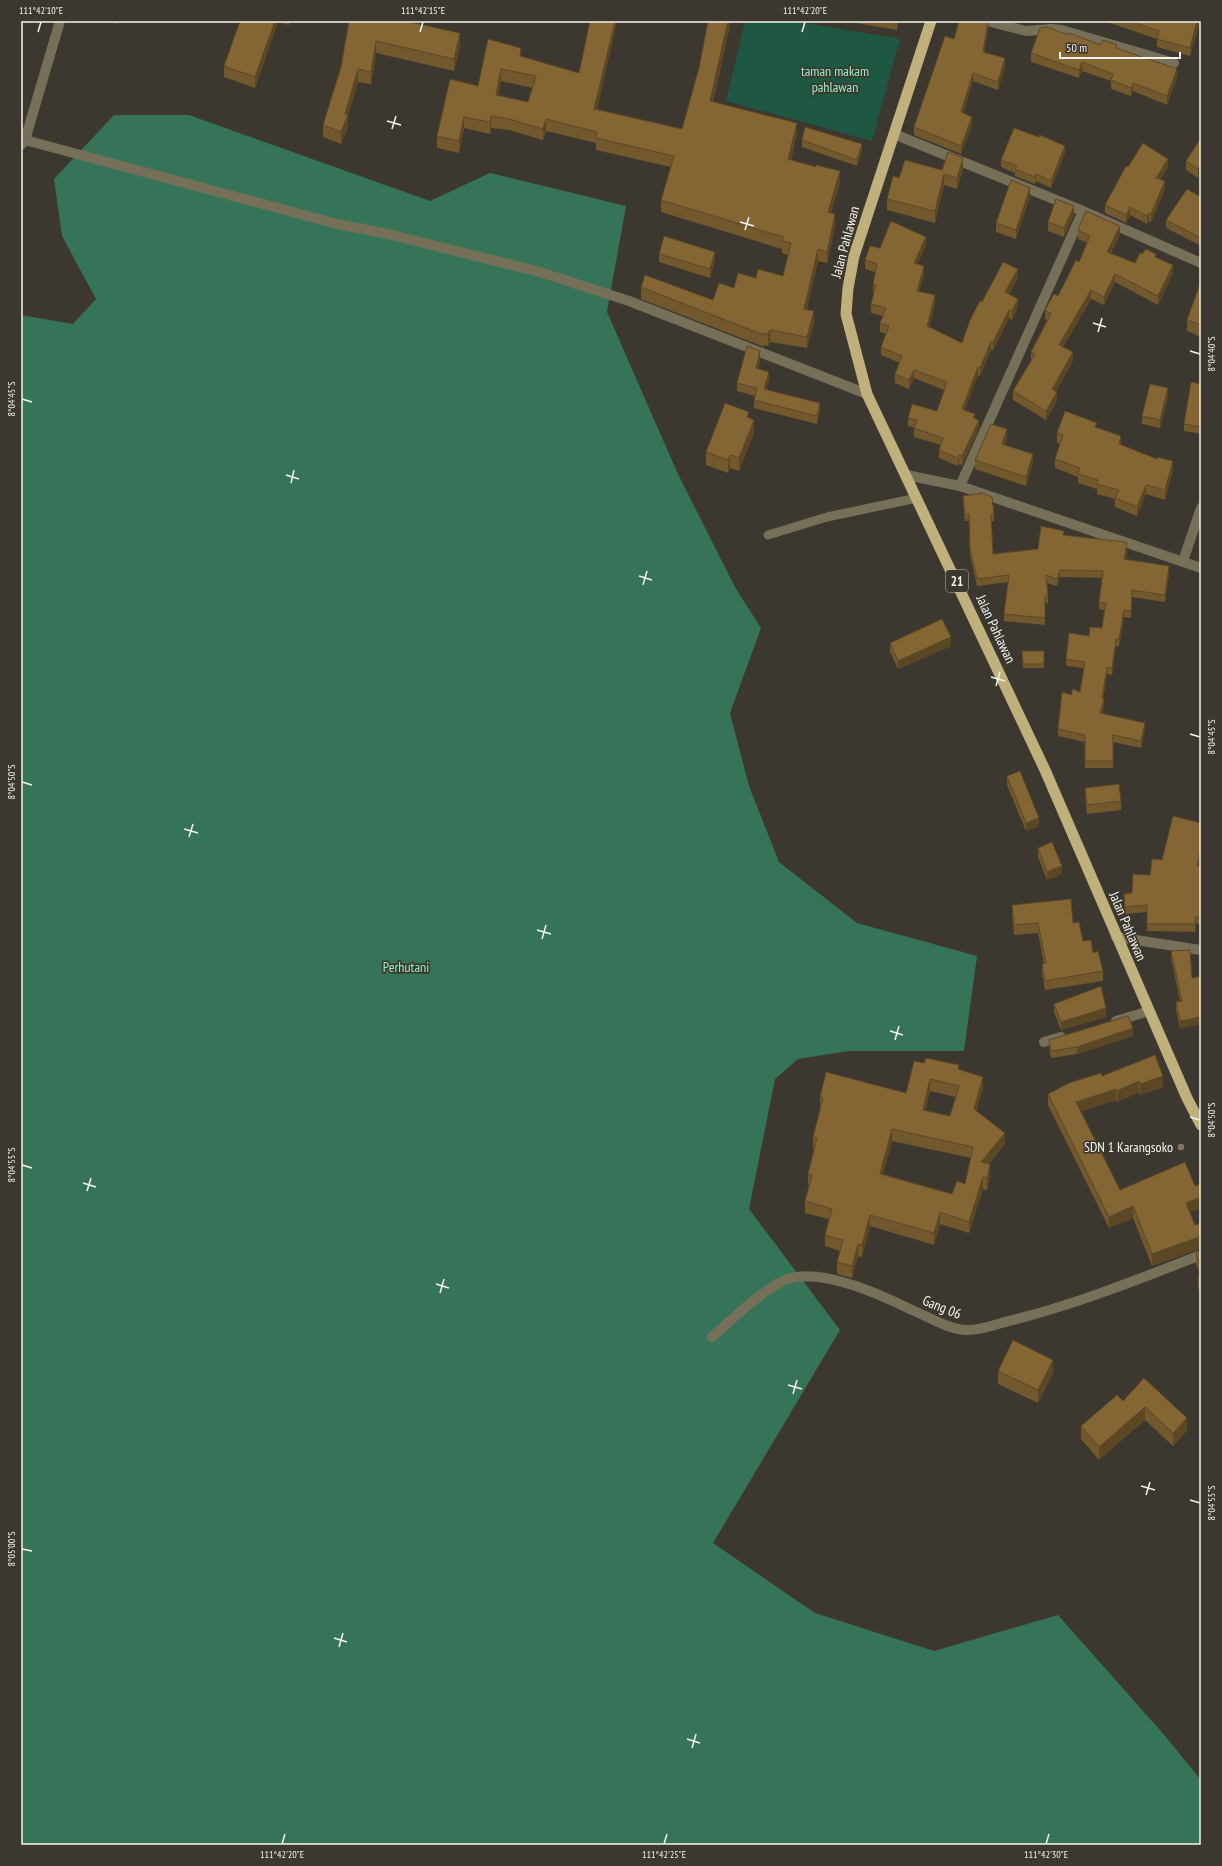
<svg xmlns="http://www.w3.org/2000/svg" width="1222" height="1866" font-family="'PT Sans Narrow',sans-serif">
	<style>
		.green { fill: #1f5842 }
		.forest { fill: #36745a }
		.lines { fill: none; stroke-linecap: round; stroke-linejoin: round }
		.service { stroke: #767059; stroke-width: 9 }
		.minor { stroke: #767059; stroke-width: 10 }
		.trunk { stroke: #bfb07c; stroke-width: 11 }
		.wall { fill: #71582d; fill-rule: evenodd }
		.shaded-wall { fill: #5c4724 }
		.building { fill: #836634; stroke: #5c4724; fill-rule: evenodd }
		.ticks { fill: none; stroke: #f6f3ee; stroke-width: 1.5 }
		.education-dot { fill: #8d6e63; stroke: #3c372f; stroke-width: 1.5 }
		.labels { text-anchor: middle; stroke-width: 3.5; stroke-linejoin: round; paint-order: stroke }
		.shield { fill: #3c372f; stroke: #bebbb5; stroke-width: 1 }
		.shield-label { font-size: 13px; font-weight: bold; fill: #f6f3ee }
		.park-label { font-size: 14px; fill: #94f1c8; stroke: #3c372f }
		.street-label { font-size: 14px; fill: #f6f3ee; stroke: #3c372f }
		.poi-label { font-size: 14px; fill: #f6f3ee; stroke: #3c372f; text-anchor: end }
		.neatline { fill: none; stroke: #f6f3ee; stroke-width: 1.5 }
		.ticks-label { font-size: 10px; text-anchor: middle; fill: #f6f3ee }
	</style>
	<rect width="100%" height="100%" fill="#3c372f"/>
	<path class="green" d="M745 21H791L900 39 872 141 726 101Z"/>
	<path class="forest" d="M114 115H189L430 201 490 173 626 206 607 312 677 472 736 589 761 628 730 713 749 786 779 862 857 923 977 956 964 1051H849L798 1059 775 1079 749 1209 840 1330 713 1543 815 1613 934 1651 1058 1615 1166 1737 1201 1780V1845H21V315L73 324 96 299 62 236 54 179Z"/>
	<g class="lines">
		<path class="service" d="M768 535 827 517 917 498"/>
		<path class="minor" d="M987 21 1026 31 1051 29 1062 30 1174 63
			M894 134 1083 211 1201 263
			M25 140 337 224 388 234 540 272 629 301 867 394
			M21 145 25 140 60 21
			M906 475 960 486 1201 568
			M960 486 1083 211
			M1183 561 1201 508
			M1116 937 1201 950
			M1116 1021 1149 1011
			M1044 1042 1061 1037
			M712 1337C732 1320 766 1285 791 1278 825 1269 881 1295 912 1310 929 1317 949 1330 968 1330 983 1330 999 1323 1013 1320 1077 1304 1139 1279 1201 1255"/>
		<path class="trunk" d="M931 21 854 256 848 288 846 314 867 394 1045 770 1187 1098 1201 1125"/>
	</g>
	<path class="wall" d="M107 21H117L116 24Z
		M240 21H290L289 25 278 22 255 88 224 77V66Z
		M349 21 460 46 454 71 376 53 371 84 358 82 348 116V127L341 144 323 137V125L341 67Z
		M590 21H617L597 109 682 129 699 68 708 21H731L713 102 797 134 791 160 840 182 831 213 835 226 827 263 818 261 807 309 814 323 807 348 770 342 768 346 764 345V347L641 299V287L713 300 756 278 783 276 788 255 782 253V249L661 212V200L671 167 596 150V143L546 131 543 140 509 130 491 128 490 134 464 128 459 153 437 148V136L478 86 488 39 521 56 579 73ZM501 81 533 88 528 102 498 96Z
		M856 21H898L897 30 856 23Z
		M1104 21H1199V25L1190 56 1157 47V39Z
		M988 28 984 53 1005 67 998 90 973 81 963 113 972 125 961 154 914 135V127L954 39Z
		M1101 45 1117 48 1177 77 1167 105 1133 91 1131 96 1111 89V81L1082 71 1079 78 1031 62V53Z
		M1201 138 1198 178 1186 170V161Z
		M802 140 862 150 857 166 802 147Z
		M1065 153 1051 188 1036 181 1035 184 1015 176V173L1001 167V160Z
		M1128 167H1168L1160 180 1165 189 1151 222 1149 221 1147 224 1130 215 1126 223 1105 213V205Z
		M963 169 957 189 944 185 935 223 887 210V199L942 170Z
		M1030 197 1016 239 996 232V223Z
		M1201 197V246L1166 228V220Z
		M1074 214 1064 237 1048 231V222Z
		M1078 230 1120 234 1111 253 1135 263 1142 254 1156 257 1173 273 1158 305 1115 282 1104 305 1091 299 1063 347 1073 361 1056 391 1057 401 1046 420 1013 400V391L1031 361V352L1047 320 1045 319V310L1058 296 1079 262 1087 243 1078 239Z
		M926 245 917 264 924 275 919 291 935 304 929 327 962 343 982 302 1018 277 1009 294 1018 307 1012 320 1009 318 993 350H991L980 376 978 375 964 410 975 418 979 428 962 465 959 464 958 466 939 458V450L941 445 914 437V428L908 426V418L937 411 944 390 914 378 909 389 895 383V374L900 363 881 355V347L886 334 880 332V323L883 316 871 313V304L874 293 873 292V284L875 272 865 269V260L880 248Z
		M659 254 715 260 710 278 659 262Z
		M1201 281V337L1187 331V320Z
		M760 359 758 369 769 380 766 389 820 411 817 424 754 408V400L755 396 737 391V383Z
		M1201 384V434L1184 431V424Z
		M1168 397 1160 428 1142 424V416Z
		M749 418 754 433 739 471 730 468 728 473 706 465V452Z
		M1097 428 1121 445 1173 470 1165 500 1146 494 1137 516 1115 507V499L1097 494V489L1078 483V477L1055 468V459L1060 444 1057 443V433Z
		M1007 438 1005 445 1033 462 1026 486 975 469V460Z
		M963 496 994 514V521H991L993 554 1038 549 1064 535 1127 550 1126 560 1169 574 1165 602 1132 597 1131 618 1124 617 1119 646H1116L1112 675 1107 674 1103 699 1104 706 1102 714 1145 730 1141 748 1113 742V768H1085V742L1058 736V729L1071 695 1080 692 1084 668 1066 666V659L1089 636 1102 628 1104 610 1099 609V602L1102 578 1060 577 1057 586 1047 583 1048 596V603H1045V625L1004 621V614L1008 582 977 586 970 555 969 521H965L963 503Z
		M890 643 951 646 898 669 890 652Z
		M1022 651H1044V668H1023Z
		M1007 776 1039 826 1026 831 1007 785Z
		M1085 788 1121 801V810L1087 814 1085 797Z
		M1201 823V855L1199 866H1201V924H1196L1195 932 1147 931V912L1125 914 1124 894 1132 893 1150 875 1162 860Z
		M1038 848 1062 874 1047 880 1038 857Z
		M1012 905 1073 923 1083 941 1093 953 1103 971V981L1045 990 1042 974V964H1044L1038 933 1014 935 1012 915Z
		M1190 950 1180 1029 1176 1010V1002L1180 1001 1171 958V951Z
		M1054 1004 1106 1017 1061 1030 1054 1012Z
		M1133 1036 1077 1054 1051 1058 1049 1047V1040Z
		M1155 1055 1163 1087 1140 1095 1139 1092 1117 1102 1116 1100 1081 1111 1120 1190 1195 1186 1201 1184V1208L1190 1212 1195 1225 1201 1223V1249H1199L1152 1266 1133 1218 1109 1228 1048 1105V1094L1102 1076Z
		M924 1063 959 1070 983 1088 976 1111 1005 1144 989 1164 990 1175 987 1190 983 1189 969 1233 940 1224 934 1245 870 1226 862 1257 858 1256 852 1278 837 1274V1262L840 1251 825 1246V1235L829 1219 805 1213V1201L809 1185H808V1174L814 1148H813V1137L820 1109V1097L906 1093ZM930 1091 955 1097 950 1116 925 1111ZM892 1141 971 1158 965 1184 952 1194 883 1174Z
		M1201 1250V1293L1198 1287V1275H1200L1196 1264V1253Z
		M998 1371 1053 1373 1038 1403 998 1384Z
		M1144 1378 1187 1431 1173 1446 1145 1420 1099 1460 1081 1439V1426L1123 1401Z"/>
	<path class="shaded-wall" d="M275 21H278V22L255 88V77Z
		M615 21H617L594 121V109Z
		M728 21H731L710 113V101Z
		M897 21H898L897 30Z
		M988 21V28L983 60V52Z
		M1197 21H1199V25L1190 56V48Z
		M460 33V46L454 71V59Z
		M376 41V53L371 84V72Z
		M1005 58V67L998 90V82Z
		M1082 62V71L1079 78V70Z
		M358 69V82L348 116V127L341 144V132L345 114Z
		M501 69V81L496 107V95Z
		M1177 69V77L1167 105V96Z
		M973 73V81L961 120V112Z
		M1133 83V91L1131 96V88Z
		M491 116V128L490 134V122Z
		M464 117V128L459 153V141Z
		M972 117V125L961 154V146Z
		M546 119V131L543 140V129Z
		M797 123V134L788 171V159Z
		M862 144V150L857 166V160Z
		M1065 146V153L1051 188V181Z
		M963 158V169L957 189V178Z
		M1168 159V167L1156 186V178Z
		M1201 165V174L1198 178V169Z
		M840 171V182L828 224V212Z
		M944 174V185L935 223V211Z
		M1036 174V181L1035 184V177Z
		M1165 181V189L1151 222V214Z
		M1030 188V197L1016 239V230Z
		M1074 206V214L1064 237V228Z
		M1130 207V215L1126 223V215Z
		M1149 213V221L1147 224V216Z
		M835 214V226L827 263V252Z
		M1120 226V234L1107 260V252Z
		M926 237V245L914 272V263Z
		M818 249V261L804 320V309Z
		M715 252V260L710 278V269Z
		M1173 265V273L1158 305V296Z
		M924 266V275L917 299V291Z
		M1018 269V277L1005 300V292Z
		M1115 274V282L1104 305V297Z
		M1091 290V299L1059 353V345Z
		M935 295V304L927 335V326Z
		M1018 299V307L1012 320V311Z
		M1009 310V318L993 350V342Z
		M814 311V323L807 348V337Z
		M770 330V342L768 346V334Z
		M991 341V350L980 376V368Z
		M760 351V359L756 376V368Z
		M1073 352V361L1052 398V389Z
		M978 367V375L962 418V409Z
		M914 370V378L909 389V380Z
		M769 372V380L764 397V389Z
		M1168 388V397L1160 428V420Z
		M1057 392V401L1046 420V411Z
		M820 403V411L817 424V416Z
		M754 420V433L739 471V458Z
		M979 420V428L962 465V456Z
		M1007 429V438L1002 452V444Z
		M1121 436V445L1119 444Z
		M1033 454V462L1026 486V477Z
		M730 455V468L728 473V460Z
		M959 455V464L958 466V458Z
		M1173 461V470L1165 500V490Z
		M1146 485V494L1137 516V507Z
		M1127 543V550L1124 566V559Z
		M1169 566V574L1165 602V595Z
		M1060 570V577L1057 586V579Z
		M1124 610V617L1119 646V639Z
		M951 637V646L898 669V661Z
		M1116 639V646L1112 675V668Z
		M1107 667V674L1102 705V698Z
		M1104 699V706L1100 720V713Z
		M1145 723V730L1141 748V741Z
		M1039 818V826L1026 831V823Z
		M1201 848V855L1197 873V866Z
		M1062 866V874L1047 880V872Z
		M1196 917V924L1195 932V924Z
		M1106 1008V1017L1061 1030V1022Z
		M1201 1017V1024L1180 1029V1021Z
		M1133 1028V1036L1077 1054V1047Z
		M1163 1076V1087L1140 1095V1084Z
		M983 1077V1088L974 1120V1109Z
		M930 1079V1091L923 1122V1110Z
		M1139 1081V1092L1117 1102V1091Z
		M1116 1089V1100L1076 1113V1102Z
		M892 1129V1141L880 1185V1174Z
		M1005 1133V1144L981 1173V1162Z
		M990 1164V1175L987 1190V1178Z
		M983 1177V1189L969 1233V1222Z
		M1201 1197V1208L1186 1214V1203Z
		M1133 1206V1218L1109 1228V1217Z
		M940 1212V1224L934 1245V1233Z
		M870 1215V1226L862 1257V1245Z
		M1199 1237V1249L1152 1266V1254Z
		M858 1244V1256L852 1278V1266Z
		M1053 1360V1373L1038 1403V1390Z
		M1145 1407V1420L1099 1460V1447Z
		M1187 1418V1431L1173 1446V1433Z"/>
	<path class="building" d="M240 21H275L255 77 224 66Z
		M349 21H405L460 33 454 59 376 41 371 72 358 69 345 114 348 115 341 132 323 125 341 67Z
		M590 21H615L594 109 682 129 699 68 708 21H728L710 101 797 123 788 159 816 167V165L840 171 828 212 835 214 827 252 818 249 804 309 814 311 807 337 770 330 768 334 764 333V335L641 287 645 275 713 300 719 283 734 288 738 273 756 278 758 269 783 276 791 243 782 241 783 237 661 200 674 156 596 138 597 132 546 119 543 129 509 119 491 116 490 122 464 117 459 141 437 136 450 79 478 86 488 39 521 48 520 56 579 73ZM501 69 536 76 528 102 496 95Z
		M959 21H988L983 52 1005 58 998 82 973 73 961 112 972 117 961 146 914 127 945 36 954 39Z
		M1129 21H1197L1190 48 1157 39 1159 31Z
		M1047 27 1068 35 1069 33 1101 45 1103 40 1109 42 1117 45 1116 48 1177 69 1167 96 1133 83 1131 88 1111 80 1113 74 1082 62 1079 70 1031 53 1040 28Z
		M805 127 862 144 857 160 802 140Z
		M1014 128 1039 137 1040 135 1065 146 1051 181 1036 174 1035 177 1015 169 1017 166 1001 160Z
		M1201 138V165L1198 169 1186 161Z
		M1143 143 1168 159 1156 178 1165 181 1151 214 1149 213 1147 216 1130 207 1126 215 1105 205 1126 166 1128 167Z
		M948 152 963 158 957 178 944 174 935 211 887 199 893 176 899 178 905 160 942 170Z
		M1011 180 1030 188 1016 230 996 223Z
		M1187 189 1201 197V238L1166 220Z
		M1056 199 1074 206 1064 228 1048 222Z
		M1086 211 1120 226 1107 252 1135 263 1140 253 1142 254 1146 249 1156 254 1155 257 1173 265 1158 296 1115 274 1104 297 1091 290 1059 345 1073 352 1052 389 1057 392 1046 411 1013 391 1035 354 1031 352 1051 314 1045 310 1054 294 1058 296 1076 260 1079 262 1090 236 1078 230Z
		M891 221 926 237 914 263 924 266 917 291 935 295 927 326 962 343 970 320 980 301 982 302 1003 262 1018 269 1005 292 1018 299 1012 311 1009 310 993 342 991 341 980 368 978 367 962 409 975 414 973 418 979 420 962 456 959 455 958 458 939 450 943 438 914 428 917 420 908 418 912 404 937 411 947 382 914 370 909 380 895 374 902 356 881 347 889 326 880 323 886 308 871 304 876 285 873 284 877 264 865 260 870 246 880 248Z
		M664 236 715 252 710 269 659 254Z
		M1201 281V325L1187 320Z
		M747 346 760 351 756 368 769 372 764 389 820 403 817 416 754 400 757 388 737 383Z
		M1191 382 1201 384V427L1184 424Z
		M1150 384 1168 388 1160 420 1142 416Z
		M725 403 749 412 747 417 754 420 739 458 730 455 728 460 706 452Z
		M1065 411 1097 423 1095 427 1121 436 1119 444 1157 459V457L1173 461 1165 490 1146 485 1137 507 1115 498 1119 490 1097 484 1098 480 1078 474 1080 468 1055 459 1063 435 1057 433Z
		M991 424 1007 429 1002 444 1033 454 1026 477 975 460Z
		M982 493 992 497 994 514H991L993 554 1038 549 1041 526 1064 531 1063 535 1124 542 1127 543 1124 559 1169 566 1165 595 1132 590 1131 611 1124 610 1119 639H1116L1112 668 1107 667 1102 698 1104 699 1100 713 1145 723 1141 741 1113 735V761H1085V735L1058 729 1062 692 1071 695 1073 689 1080 692 1085 662 1066 659 1069 633 1089 636 1090 627 1102 628 1106 603 1099 602 1103 571 1060 570 1057 579 1046 575 1048 596H1045V618L1004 614 1009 575 977 579 970 548 969 514H965L963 496Z
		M942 619 951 637 898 661 890 643Z
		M1022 651H1044V664H1023Z
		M1020 771 1039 818 1026 823 1007 776Z
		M1119 784 1121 801 1087 805 1085 788Z
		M1173 816 1201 823V848L1197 866H1201V917H1196L1195 924H1147V905L1125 907 1124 894 1132 893 1133 874 1150 875 1152 859 1162 860Z
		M1052 842 1062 866 1047 872 1038 848Z
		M1071 899 1073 923 1079 922 1083 941 1091 940 1093 953 1098 951 1103 971 1045 981 1042 964 1046 963 1038 923 1014 925 1012 905Z
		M1190 950 1192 978 1201 976V1017L1180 1021 1176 1002 1182 1001 1171 951Z
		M1101 986 1106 1008 1061 1022 1054 1004Z
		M1128 1016 1133 1028 1077 1047 1051 1051 1049 1040Z
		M1155 1055 1163 1076 1140 1084 1139 1081 1117 1091 1116 1089 1076 1102 1120 1190 1185 1162 1195 1186 1201 1184V1197L1186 1203 1195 1225 1201 1223V1238L1199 1237 1152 1254 1133 1206 1109 1217 1048 1094 1069 1083 1101 1073 1102 1076Z
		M926 1058 959 1065 958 1069 983 1077 974 1109 1005 1133 981 1162 990 1164 987 1178 983 1177 969 1222 940 1212 934 1233 870 1215 862 1245 858 1244 852 1266 837 1262 843 1240 825 1235 832 1209 805 1201 812 1175 808 1174 817 1138 813 1137 823 1098 820 1097 826 1072 906 1093 914 1061 924 1063ZM930 1079 959 1086 950 1116 923 1110ZM892 1129 973 1147 965 1184 957 1181 952 1194 880 1174Z
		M1201 1250V1267L1196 1253Z
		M1201 1274V1282L1198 1275Z
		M1013 1340 1053 1360 1038 1390 998 1371Z
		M1144 1378 1187 1418 1173 1433 1145 1407 1099 1447 1081 1426 1117 1395 1123 1401Z"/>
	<path class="ticks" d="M38 32 41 22M420 32 423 22M802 32 805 22M387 121 401 125M392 129 396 116M740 222 754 226M745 230 749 217M1093 323 1106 327M1098 332 1102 318M1190 351 1200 354M22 399 32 402M286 475 299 479M291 483 294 470M639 576 652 580M643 585 647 571M991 677 1005 681M996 686 1000 672M1190 734 1200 737M22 782 32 785M184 829 198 833M189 837 193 824M537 930 551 934M542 939 546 925M890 1031 903 1035M895 1040 899 1026M1190 1117 1200 1120M22 1165 32 1168M83 1183 96 1187M87 1191 91 1178M436 1284 449 1288M440 1293 444 1279M788 1385 802 1389M793 1394 797 1380M1141 1486 1155 1490M1146 1495 1150 1482M1190 1500 1200 1503M22 1549 32 1551M334 1638 347 1642M339 1647 343 1633M687 1739 700 1743M692 1748 696 1734M282 1844 285 1834M664 1844 667 1834M1046 1844 1049 1834"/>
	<circle class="education-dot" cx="1181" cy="1147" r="4"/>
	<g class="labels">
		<rect class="shield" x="946" y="570" width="22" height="22" rx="3"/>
		<g class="shield-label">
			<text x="957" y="586">21</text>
		</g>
		<g class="park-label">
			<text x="835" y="76">taman makam<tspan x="835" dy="16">pahlawan</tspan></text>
			<text x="406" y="972">Perhutani</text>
		</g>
		<g class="street-label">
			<text transform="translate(845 242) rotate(-75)" y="5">Jalan Pahlawan</text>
			<text transform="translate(996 629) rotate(65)" y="5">Jalan Pahlawan</text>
			<text transform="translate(1128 926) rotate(67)" y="5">Jalan Pahlawan</text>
			<text transform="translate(942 1307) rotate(22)" y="5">Gang 06</text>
		</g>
		<g class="poi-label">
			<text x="1173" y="1152">SDN 1 Karangsoko</text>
		</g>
	</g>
	<rect width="1222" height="1866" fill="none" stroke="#3c372f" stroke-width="44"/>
	<path d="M1060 52v6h120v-6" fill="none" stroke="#f6f3ee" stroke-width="2"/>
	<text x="1066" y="52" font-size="12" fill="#f6f3ee" stroke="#3c372f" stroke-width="3" paint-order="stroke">50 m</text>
	<rect x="22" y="22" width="1178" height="1822" class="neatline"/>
	<g class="ticks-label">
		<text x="41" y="14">111°42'10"E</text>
		<text x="423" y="14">111°42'15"E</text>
		<text x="805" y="14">111°42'20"E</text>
		<text transform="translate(1211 354) rotate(-90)" y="4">8°04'40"S</text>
		<text transform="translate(11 399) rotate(-90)" y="4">8°04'45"S</text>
		<text transform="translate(1211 737) rotate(-90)" y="4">8°04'45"S</text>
		<text transform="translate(11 782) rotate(-90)" y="4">8°04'50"S</text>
		<text transform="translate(1211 1120) rotate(-90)" y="4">8°04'50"S</text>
		<text transform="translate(11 1165) rotate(-90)" y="4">8°04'55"S</text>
		<text transform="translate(1211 1503) rotate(-90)" y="4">8°04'55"S</text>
		<text transform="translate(11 1549) rotate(-90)" y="4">8°05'00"S</text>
		<text x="282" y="1858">111°42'20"E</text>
		<text x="664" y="1858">111°42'25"E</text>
		<text x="1046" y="1858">111°42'30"E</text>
	</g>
</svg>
